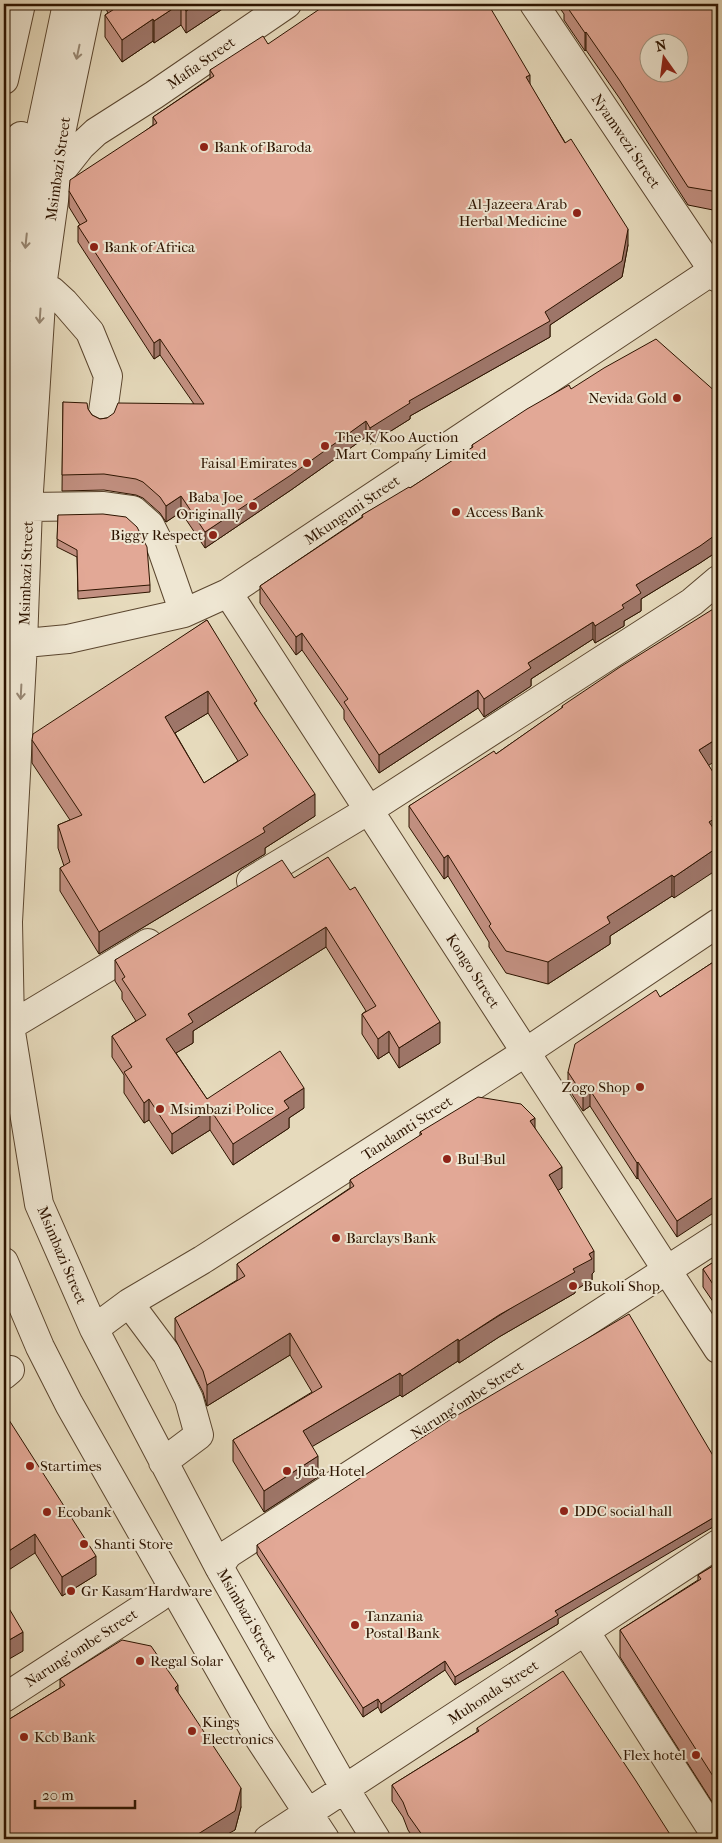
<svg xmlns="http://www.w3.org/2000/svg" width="722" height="1843" font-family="'IM FELL French Canon',serif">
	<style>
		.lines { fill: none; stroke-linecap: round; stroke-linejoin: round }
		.minor-casing { stroke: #5b462f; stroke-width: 30 }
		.minor { stroke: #efe7d3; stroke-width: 28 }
		.wall { fill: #c29081; stroke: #2d1400; fill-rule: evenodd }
		.shaded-wall { fill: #9e7669; stroke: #2d1400 }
		.building { fill: #e2a896; stroke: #2d1400; fill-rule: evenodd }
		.oneway { stroke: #988874 }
		.poi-dot { fill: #8f2418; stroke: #efe7d3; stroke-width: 2 }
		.labels { text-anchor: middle; stroke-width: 4; stroke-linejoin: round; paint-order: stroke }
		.street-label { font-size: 15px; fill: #2d1400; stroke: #efe7d3 }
		.poi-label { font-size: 15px; fill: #2d1400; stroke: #efe7d3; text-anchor: start }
	</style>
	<rect width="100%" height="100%" fill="#e6dabc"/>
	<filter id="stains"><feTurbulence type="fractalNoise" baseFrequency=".004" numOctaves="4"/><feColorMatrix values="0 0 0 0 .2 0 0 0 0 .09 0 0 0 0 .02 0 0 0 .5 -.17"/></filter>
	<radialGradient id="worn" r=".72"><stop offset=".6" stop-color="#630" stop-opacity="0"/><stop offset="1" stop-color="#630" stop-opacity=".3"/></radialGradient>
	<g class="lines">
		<defs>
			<path id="minor" d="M88 4 61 133 57 179 42 287 28 507 23 643 8 922 10 1026 39 1204 94 1329 219 1567 345 1789 376 1839
				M534 4 718 278
				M4 80 21 4
				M4 212 30 201 57 179 62 170 81 146 96 132 154 95 287 4
				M4 248 12 177 21 136
				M42 287 52 291 64 302 90 332 108 376 102 419
				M28 507 104 506 133 510 150 525 161 547 184 613
				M228 593 718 1349
				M4 616 6 518 18 324 34 161 67 4
				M4 645 68 639 184 613 228 593 718 267
				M251 881 369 810 692 602 718 580
				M10 1026 148 943
				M4 1262 40 1347 69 1404 257 1735 325 1839
				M129 1303 167 1354 189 1399 199 1435 163 1462
				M94 1329 129 1303 202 1260 526 1052 718 923
				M4 1375 10 1370
				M219 1567 228 1554 718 1237
				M585 1631 718 1839
				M4 1698 158 1598
				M268 1839 718 1544"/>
		</defs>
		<use href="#minor" class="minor-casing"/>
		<use href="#minor" class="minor"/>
	</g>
	<path class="wall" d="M106 4H230L186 33 181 25 154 43 153 41 122 62 105 37V15L108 13 106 9Z
		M557 4H718V211L688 205 620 99 586 50 585 51 564 20V14Z
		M268 44 530 85 628 245 622 277 550 325V337L410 416V419L370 444 366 437 291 490 205 548 181 512 166 522 160 513 143 498 136 495 104 490 62 491 63 402 88 409 92 415 100 419 194 404 160 355 154 359 78 242V226L80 225 69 207V191L153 125V117L210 78V70Z
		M571 389 718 397V551L700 563 641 599V611L624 621V626L595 643 593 639 531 679V686L484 717 478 708 379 773 344 719V710L302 650 296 655 260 603V586L362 517V515L410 488 472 448V445Z
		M58 515 150 585V592L78 599 77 557 57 547Z
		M207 620 257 707 315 816 265 848V854L99 954 60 891V868L64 866 58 848V825L70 820 32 763V740ZM208 713 238 761 204 783 175 733Z
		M562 706 708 765 718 780V834L674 898 672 896 610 936V944L548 984 506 973 489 947V942L448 876 444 879 409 827V806L496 754 562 708Z
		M294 878 440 1043 399 1068 389 1052 378 1059 362 1034V1014L366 1011 326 947 193 1031V1043L176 1053 207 1099 304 1108 289 1118V1128L233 1165 210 1130 172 1154 149 1120 144 1123 124 1093V1075L112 1057V1036L136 1021 122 999V992L115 981V960Z
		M718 959 677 1237 638 1178 637 1179 590 1106 583 1111 568 1088V1072L660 997Z
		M535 1128 562 1188 558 1190 594 1272 592 1274V1280L575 1290V1293L499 1337 459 1363 458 1361 402 1397 400 1395 312 1446 318 1477 264 1512 233 1461V1440L312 1392 290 1355 207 1406 203 1392 175 1339V1318L237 1280V1264L350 1188V1180L420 1136V1132Z
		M718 1254V1321L716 1317V1306L703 1287V1269L717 1260V1255Z
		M4 1417 96 1575 62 1596 35 1553Z
		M257 1545 558 1619V1624L455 1685 445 1670 381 1713 378 1707 363 1717 257 1554Z
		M718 1563V1811L620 1657V1630L698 1580V1575Z
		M60 1679 178 1693 241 1807 235 1830 8 1720 60 1688Z
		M477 1728 673 1839H414L408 1830 403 1817 392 1801V1785L477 1732Z"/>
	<path class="shaded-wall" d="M180 4H181V25L154 43V21Z
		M197 4H230L186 33V11Z
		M153 19V41L122 62V40Z
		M586 32V50L585 51V33Z
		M530 75V91L526 77Z
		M628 229V245L622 277 550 325V337L410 416V419L370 444V428L409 401 545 312Z
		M160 339V355L154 359V343Z
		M366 421V437L291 490 205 548V532Z
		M181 496V512L166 522V506Z
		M718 533V551L700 563 641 599V611L624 621V626L595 643V626L622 605 636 585Z
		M593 622V639L531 679V686L484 717V699L528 663Z
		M302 633V650L296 655V637Z
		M478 690V708L379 773V755Z
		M208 691V713L165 739V717Z
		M718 738V759L699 772V750Z
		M315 794V816L265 848V854L99 954V932Z
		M718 812V834L714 836 709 822 712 816Z
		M718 847V869L674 898V877Z
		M448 855V876L444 879V858Z
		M672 875V896L610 936V944L548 984V962L607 917Z
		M326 927V947L193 1031V1043L166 1059V1039L188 1014Z
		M440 1022V1043L399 1068V1048Z
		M389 1031V1052L378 1059V1039Z
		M304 1088V1108L289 1118V1128L233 1165V1144L284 1101Z
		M590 1090V1106L583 1111V1095Z
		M149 1099V1120L144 1123V1103Z
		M210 1109V1130L172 1154V1134Z
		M535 1118V1139L530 1121Z
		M638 1162V1178L637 1179V1163Z
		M562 1167V1188L549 1196V1175Z
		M718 1194V1210L677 1237V1221Z
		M594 1251V1272L592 1274V1280L575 1290V1293L499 1337 459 1363V1341L573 1269 589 1254Z
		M290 1333V1355L207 1406V1385Z
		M458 1339V1361L402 1397V1376Z
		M400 1373V1395L303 1452V1431Z
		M318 1456V1477L264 1512V1491Z
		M718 1515V1524L558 1619V1624L455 1685V1677L555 1611Z
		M35 1534V1553L4 1573V1554Z
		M96 1556V1575L62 1596V1577Z
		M23 1632V1651L4 1662V1643Z
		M445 1661V1670L381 1713V1704Z
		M178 1685V1704L175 1688Z
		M378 1699V1707L363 1717V1708Z
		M241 1788V1807L235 1830 219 1839H190Z"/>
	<path class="building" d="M117 4H180L154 21 153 19 122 40 105 15 119 6Z
		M181 4H197L186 11Z
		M327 4H486L490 10 491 9 530 75 526 77 565 143 571 139 628 229 622 261 545 312 550 321 409 401 410 403 370 428 366 421 291 475 205 532 181 496 166 506 160 497 143 482 136 479 104 474 62 475 63 402 87 403 88 409 92 415 100 419 107 418 114 413 118 403 204 404 160 339 154 343 78 226 87 221 69 191 70 180 157 123 153 117 214 76 210 70 263 36 268 44Z
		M565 4H718V192L688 187 620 81 586 32 585 33ZM650 42H680V72H650Z
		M656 339 717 393 718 397V533L700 546 636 585 641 593 622 605 624 608 595 626 593 622 528 663 531 668 484 699 478 690 379 755 344 702 348 699 302 633 296 637 260 586 363 517 362 515 409 487 410 488 473 447 472 445 527 409 569 385 571 389 604 368Z
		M103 514 126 517 137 527 147 547 150 585 78 591 77 550 57 539 58 515Z
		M718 606V738L699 750 718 780V812L712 816 714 819 709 822 718 835V847L674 877 672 875 607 917 610 923 548 962 506 951 489 926 491 924 448 855 444 858 409 806 494 751 496 754 563 707 562 706 620 667Z
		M207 620 257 701 254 703 315 794 263 828 265 832 99 932 60 868 70 862 58 825 82 815 32 740 33 734ZM208 691 248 755 204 783 165 717Z
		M328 857 350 890 355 887 440 1022 399 1048 389 1031 378 1039 362 1014 376 1006 326 927 188 1014 193 1022 166 1039 207 1099 280 1051 304 1088 284 1101 289 1108 233 1144 210 1109 172 1134 149 1099 144 1103 124 1072 132 1067 112 1036 146 1015 122 979 125 977 115 960 282 860 294 878Z
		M718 959V1194L677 1221 638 1162 637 1163 590 1090 583 1095 568 1072 575 1044 656 990 660 997Z
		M478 1097 521 1104 535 1118 530 1121 562 1167 549 1175 594 1251 589 1254 592 1259 573 1269 575 1272 499 1315 459 1341 458 1339 402 1376 400 1373 303 1431 318 1456 264 1491 233 1440 322 1387 290 1333 207 1385 203 1371 175 1318 245 1276 237 1264 354 1186 350 1180 422 1134 420 1132Z
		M718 1259V1292L703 1269Z
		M629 1314 718 1464V1515L555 1611 558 1615 455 1677 445 1661 381 1704 378 1699 363 1708 257 1545 451 1419Z
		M4 1417 9 1420 96 1556 62 1577 35 1534 4 1554Z
		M718 1563V1784L620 1630 701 1579 698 1575Z
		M4 1600 23 1632 4 1643Z
		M122 1640 151 1646 178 1685 175 1688 241 1788 235 1811 190 1839H4V1714L8 1720 65 1685 60 1679Z
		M563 1671 636 1781 673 1839H425L408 1815 403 1802 392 1785 479 1731 477 1728Z"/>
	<defs><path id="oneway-shaft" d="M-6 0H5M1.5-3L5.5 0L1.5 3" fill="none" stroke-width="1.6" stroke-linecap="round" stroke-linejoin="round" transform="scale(1.25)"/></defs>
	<g class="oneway">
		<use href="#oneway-shaft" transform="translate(78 52) rotate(102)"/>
		<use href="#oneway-shaft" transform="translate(26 241) rotate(96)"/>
		<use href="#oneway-shaft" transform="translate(40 316) rotate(94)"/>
		<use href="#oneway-shaft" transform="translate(21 692) rotate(93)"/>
	</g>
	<g class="poi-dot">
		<circle cx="204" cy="147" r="5"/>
		<circle cx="577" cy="213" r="5"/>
		<circle cx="94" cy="247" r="5"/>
		<circle cx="677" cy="398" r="5"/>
		<circle cx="325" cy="446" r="5"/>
		<circle cx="307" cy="463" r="5"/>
		<circle cx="253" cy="506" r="5"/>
		<circle cx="456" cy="512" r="5"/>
		<circle cx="213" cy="535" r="5"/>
		<circle cx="640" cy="1087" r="5"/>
		<circle cx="160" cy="1109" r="5"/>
		<circle cx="447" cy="1159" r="5"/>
		<circle cx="336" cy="1238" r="5"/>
		<circle cx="573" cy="1286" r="5"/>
		<circle cx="30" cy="1466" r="5"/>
		<circle cx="287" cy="1471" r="5"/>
		<circle cx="564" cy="1511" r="5"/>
		<circle cx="47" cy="1512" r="5"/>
		<circle cx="84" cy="1544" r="5"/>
		<circle cx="71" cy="1591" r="5"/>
		<circle cx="355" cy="1625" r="5"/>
		<circle cx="140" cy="1661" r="5"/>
		<circle cx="192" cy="1731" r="5"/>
		<circle cx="24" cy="1737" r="5"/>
		<circle cx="696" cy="1755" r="5"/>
	</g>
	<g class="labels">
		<g class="street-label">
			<text transform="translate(201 63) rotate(-35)" y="5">Mafia Street</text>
			<text transform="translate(626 141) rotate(56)" y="5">Nyamwezi Street</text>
			<text transform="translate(58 169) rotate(-82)" y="5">Msimbazi Street</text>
			<text transform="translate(352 510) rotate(-34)" y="5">Mkunguni Street</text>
			<text transform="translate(26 573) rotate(-88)" y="5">Msimbazi Street</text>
			<text transform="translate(473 971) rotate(57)" y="5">Kongo Street</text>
			<text transform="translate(407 1128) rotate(-33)" y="5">Tandamti Street</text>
			<text transform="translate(62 1255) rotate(67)" y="5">Msimbazi Street</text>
			<text transform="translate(467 1400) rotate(-33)" y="5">Narung'ombe Street</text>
			<text transform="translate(247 1615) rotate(60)" y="5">Msimbazi Street</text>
			<text transform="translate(81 1648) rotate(-33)" y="5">Narung'ombe Street</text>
			<text transform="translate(493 1692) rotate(-33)" y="5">Muhonda Street</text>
		</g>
		<g class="poi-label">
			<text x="214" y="152">Bank of Baroda</text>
			<text x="567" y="209" text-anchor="end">Al-Jazeera Arab<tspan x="567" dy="17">Herbal Medicine</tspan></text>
			<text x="104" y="252">Bank of Africa</text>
			<text x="667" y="403" text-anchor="end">Nevida Gold</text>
			<text x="335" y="442">The K/Koo Auction<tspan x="335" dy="17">Mart Company Limited</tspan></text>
			<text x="297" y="468" text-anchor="end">Faisal Emirates</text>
			<text x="243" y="502" text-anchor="end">Baba Joe<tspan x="243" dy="17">Originally</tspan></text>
			<text x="466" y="517">Access Bank</text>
			<text x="203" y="540" text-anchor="end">Biggy Respect</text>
			<text x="630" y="1092" text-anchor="end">Zogo Shop</text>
			<text x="170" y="1114">Msimbazi Police</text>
			<text x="457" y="1164">Bul-Bul</text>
			<text x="346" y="1243">Barclays Bank</text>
			<text x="583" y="1291">Bukoli Shop</text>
			<text x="40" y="1471">Startimes</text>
			<text x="297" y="1476">Juba Hotel</text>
			<text x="574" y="1516">DDC social hall</text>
			<text x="57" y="1517">Ecobank</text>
			<text x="94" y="1549">Shanti Store</text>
			<text x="81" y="1596">Gr Kasam Hardware</text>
			<text x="365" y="1621">Tanzania<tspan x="365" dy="17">Postal Bank</tspan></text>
			<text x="150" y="1666">Regal Solar</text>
			<text x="202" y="1727">Kings<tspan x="202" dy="17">Electronics</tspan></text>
			<text x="34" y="1742">Kcb Bank</text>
			<text x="686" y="1760" text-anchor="end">Flex hotel</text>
		</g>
	</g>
	<rect width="722" height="1843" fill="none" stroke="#e6dabc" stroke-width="20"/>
	<rect x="5" y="5" width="712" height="1833" fill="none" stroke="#2d1400" stroke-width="2.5"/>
	<rect x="10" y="10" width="702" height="1823" fill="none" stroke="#2d1400"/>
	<g transform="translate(664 58) rotate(346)"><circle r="24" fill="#efe7d3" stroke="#a1937f"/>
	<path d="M0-4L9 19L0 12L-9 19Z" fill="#8f2418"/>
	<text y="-8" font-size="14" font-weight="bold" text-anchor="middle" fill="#2d1400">N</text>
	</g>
	<path d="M35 1800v8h100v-8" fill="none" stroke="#2d1400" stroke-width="2.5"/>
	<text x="42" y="1800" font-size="15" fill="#2d1400" stroke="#efe7d3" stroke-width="4" paint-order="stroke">20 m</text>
	<rect width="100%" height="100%" filter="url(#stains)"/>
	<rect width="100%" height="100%" fill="url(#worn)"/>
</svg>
